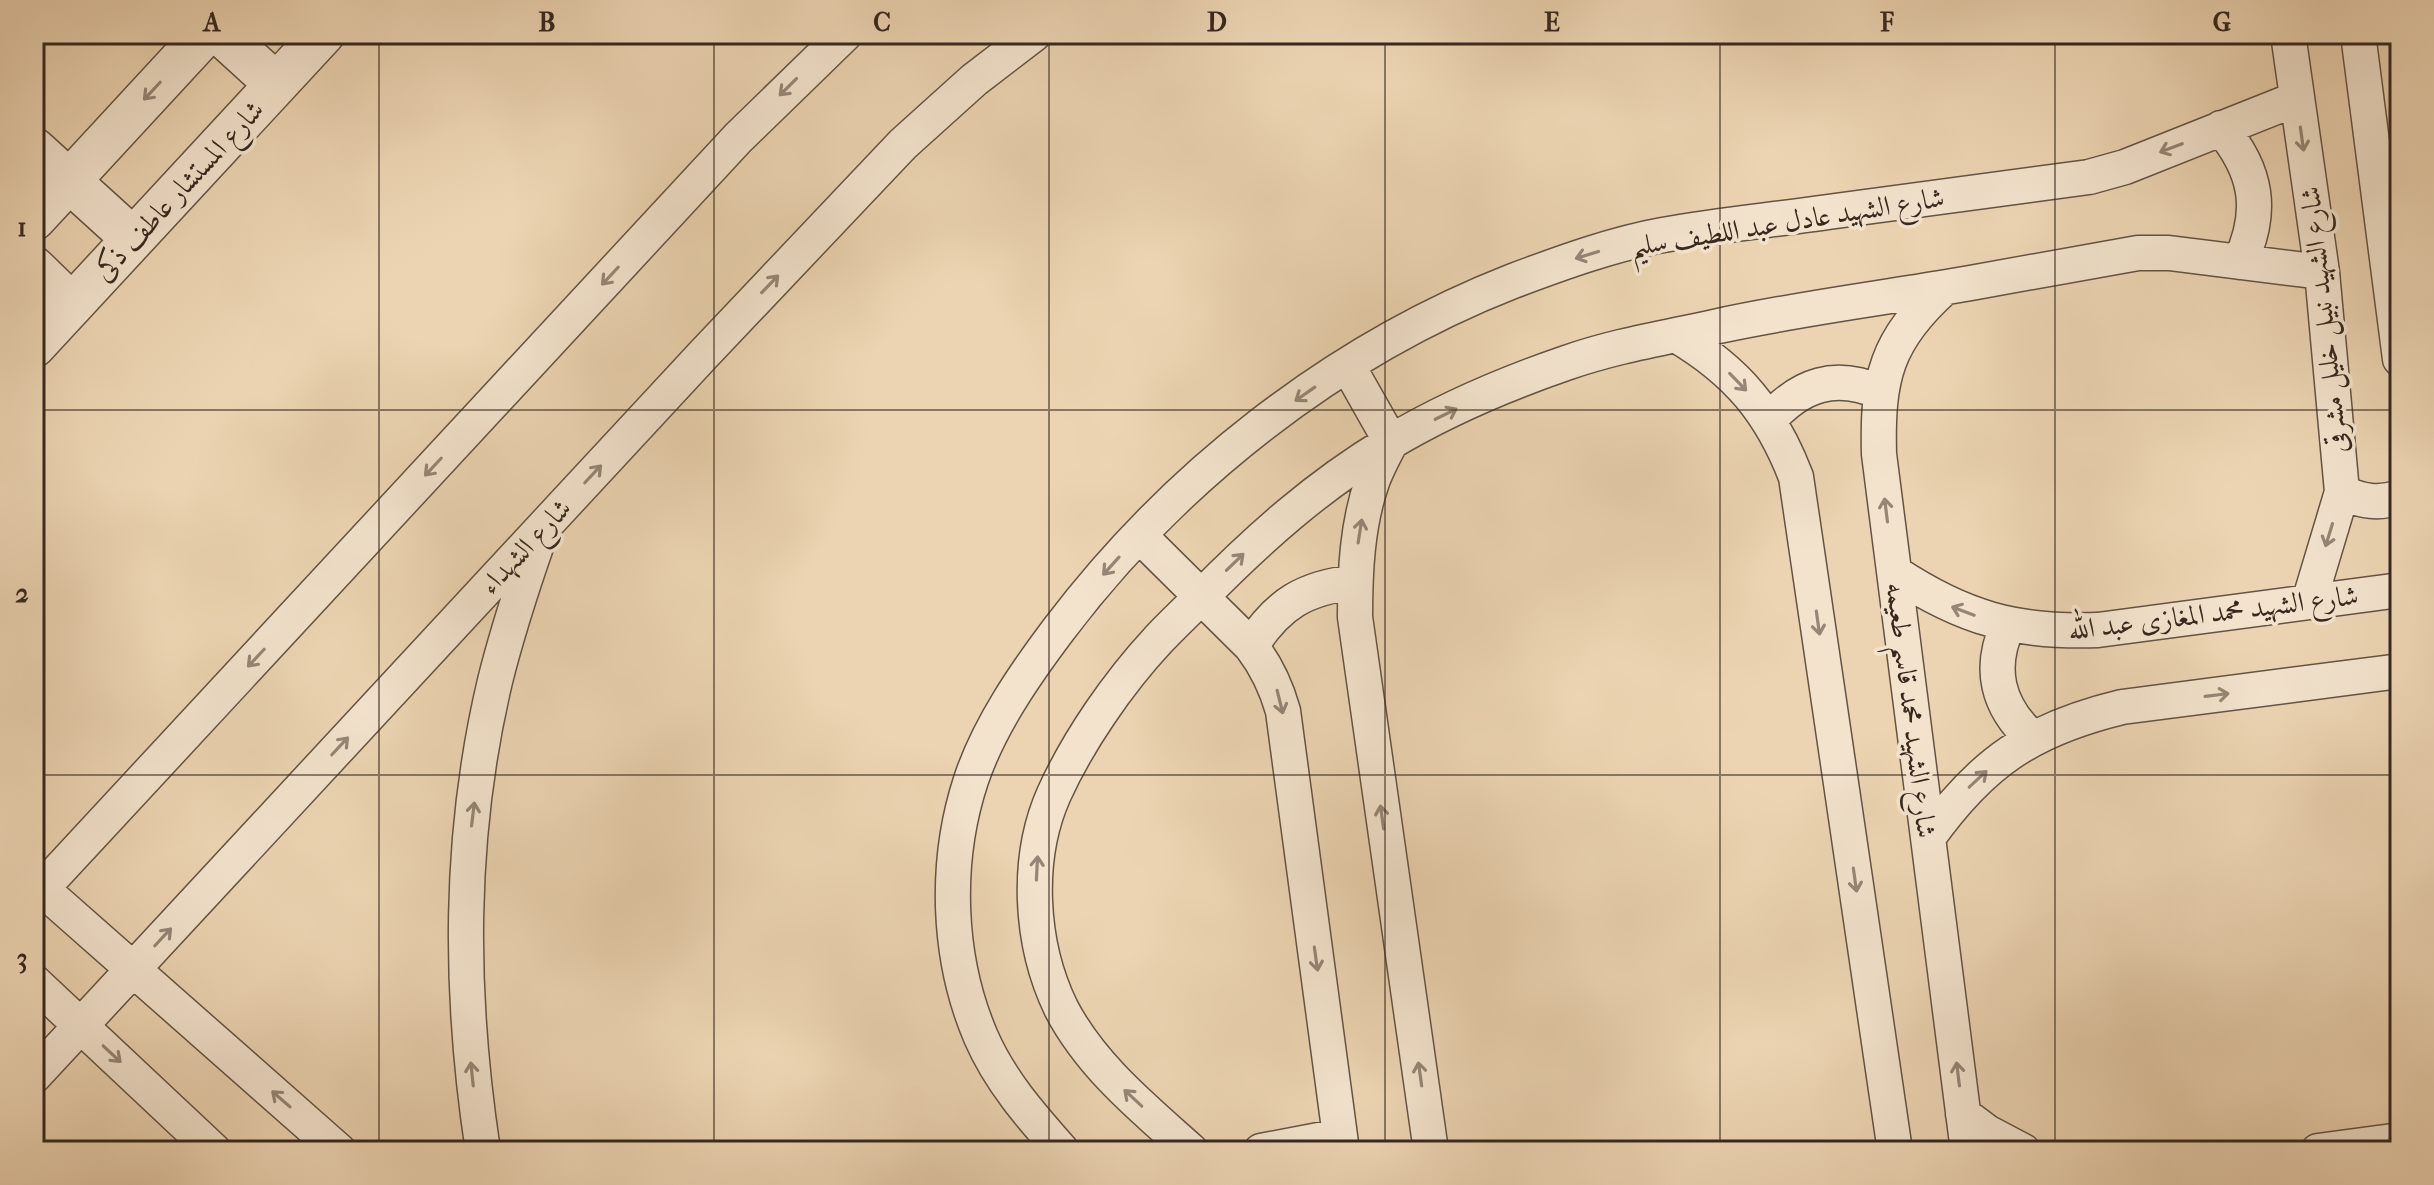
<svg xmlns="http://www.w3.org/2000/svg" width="2434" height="1185" font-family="'IM FELL French Canon',Amiri,serif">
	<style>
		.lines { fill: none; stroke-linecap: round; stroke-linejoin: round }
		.minor-casing { stroke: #645343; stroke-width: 37 }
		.tertiary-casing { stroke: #645343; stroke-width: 45 }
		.minor { stroke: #f3e3cd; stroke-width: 34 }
		.tertiary { stroke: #f3e3cd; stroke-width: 42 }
		.oneway { stroke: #958676 }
		.grid { fill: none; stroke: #37281e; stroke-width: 2; stroke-opacity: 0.55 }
		.labels { text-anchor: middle; stroke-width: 7; stroke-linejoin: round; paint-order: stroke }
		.street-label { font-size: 28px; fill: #37281e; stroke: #f3e3cd }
		.neatline { fill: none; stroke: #37281e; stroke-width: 3 }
		.grid-label { font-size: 26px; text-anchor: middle; font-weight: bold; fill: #37281e }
	</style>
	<rect width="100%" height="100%" fill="#ecd4b2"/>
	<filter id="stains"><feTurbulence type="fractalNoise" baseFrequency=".0025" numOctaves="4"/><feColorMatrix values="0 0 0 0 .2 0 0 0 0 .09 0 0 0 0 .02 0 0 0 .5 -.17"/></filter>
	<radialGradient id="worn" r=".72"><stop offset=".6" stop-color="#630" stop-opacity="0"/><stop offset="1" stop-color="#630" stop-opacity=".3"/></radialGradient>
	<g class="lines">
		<defs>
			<path id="minor" d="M2288 34 2322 272 2342 492 2309 602
				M2358 34 2400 359
				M2221 128C2257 171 2264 211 2240 262
				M1944 288C1886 340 1877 378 1879 454L1968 1151
				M1676 335C1737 371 1771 412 1796 477L1895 1151
				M1348 366 1391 442C1384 455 1377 468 1372 482 1357 525 1355 572 1355 617L1431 1151
				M1769 420C1801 384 1835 373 1880 392
				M2342 492C2362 502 2379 504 2400 497
				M1139 535 1251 646C1267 667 1276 686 1283 711L1342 1151
				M1895 573C1963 618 2016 633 2098 630L2400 590
				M2008 625C1988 668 1997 706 2032 738
				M1251 646C1278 604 1304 588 1355 582
				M1928 838C1982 762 2031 729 2122 707L2400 671
				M42 889 339 1151
				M34 897 738 138 845 34
				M34 982 214 1151
				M34 1076 703 355 903 144 974 80 1034 34
				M1963 1114 1987 1132 2023 1151
				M483 1151C459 993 458 837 495 681 507 633 522 587 538 541
				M1062 1151C1031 1116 1000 1081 981 1037 947 958 944 862 971 780 989 726 1025 674 1059 629 1174 477 1334 351 1513 281 1561 263 1613 244 1663 235 1718 225 1774 220 1828 212 1915 201 2002 189 2089 177L2125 167 2296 99
				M1191 1151C1143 1108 1091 1066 1061 1008 1030 944 1025 859 1054 794 1078 741 1118 683 1158 640 1171 626 1186 612 1200 598 1258 539 1317 486 1389 443 1444 410 1505 384 1566 363 1614 346 1664 338 1714 327 1791 310 1869 300 1947 287 2011 276 2075 264 2138 253H2169L2322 272
				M1261 1151 1340 1136
				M2318 1151 2400 1140"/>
			<path id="tertiary" d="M221 34 276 84
				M34 149 132 238
				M34 219 205 34
				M34 268 72 305
				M34 346 323 34"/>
		</defs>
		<use href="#minor" class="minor-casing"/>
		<use href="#tertiary" class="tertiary-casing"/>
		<use href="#minor" class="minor"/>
		<use href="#tertiary" class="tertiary"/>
	</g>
	<defs><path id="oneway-shaft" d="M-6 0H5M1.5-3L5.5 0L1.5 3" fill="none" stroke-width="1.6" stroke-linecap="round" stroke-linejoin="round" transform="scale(2)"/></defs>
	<g class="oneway">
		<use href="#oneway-shaft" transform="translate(788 87) rotate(135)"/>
		<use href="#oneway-shaft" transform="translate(152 91) rotate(133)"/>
		<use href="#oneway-shaft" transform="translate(2302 139) rotate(82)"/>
		<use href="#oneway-shaft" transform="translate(2171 148) rotate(159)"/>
		<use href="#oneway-shaft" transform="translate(1587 255) rotate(163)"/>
		<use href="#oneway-shaft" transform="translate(610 276) rotate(133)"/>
		<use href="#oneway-shaft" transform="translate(770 284) rotate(-46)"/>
		<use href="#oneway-shaft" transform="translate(1738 382) rotate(46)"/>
		<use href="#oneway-shaft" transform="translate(1305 394) rotate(145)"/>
		<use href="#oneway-shaft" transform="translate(1446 414) rotate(-26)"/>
		<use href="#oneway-shaft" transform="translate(433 467) rotate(133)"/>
		<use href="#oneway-shaft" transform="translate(593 474) rotate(-47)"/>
		<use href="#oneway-shaft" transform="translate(1886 510) rotate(-97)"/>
		<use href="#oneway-shaft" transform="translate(1360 531) rotate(-81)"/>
		<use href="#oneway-shaft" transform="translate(2329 535) rotate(107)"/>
		<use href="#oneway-shaft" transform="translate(1235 562) rotate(-44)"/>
		<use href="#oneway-shaft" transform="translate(1111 566) rotate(132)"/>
		<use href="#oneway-shaft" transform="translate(1963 611) rotate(-159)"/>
		<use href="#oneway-shaft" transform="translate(1818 623) rotate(82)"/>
		<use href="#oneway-shaft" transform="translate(256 658) rotate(133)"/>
		<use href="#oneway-shaft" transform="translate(2217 695) rotate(-7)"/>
		<use href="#oneway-shaft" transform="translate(1280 702) rotate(76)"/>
		<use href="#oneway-shaft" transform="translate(340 746) rotate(-47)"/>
		<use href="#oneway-shaft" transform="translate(1978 779) rotate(-43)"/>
		<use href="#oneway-shaft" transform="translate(473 814) rotate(-83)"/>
		<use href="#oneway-shaft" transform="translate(1382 817) rotate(-98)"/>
		<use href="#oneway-shaft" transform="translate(1037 868) rotate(-87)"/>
		<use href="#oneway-shaft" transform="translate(1855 880) rotate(82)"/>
		<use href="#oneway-shaft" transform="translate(163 937) rotate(-47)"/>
		<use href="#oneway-shaft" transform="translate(1316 959) rotate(82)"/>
		<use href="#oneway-shaft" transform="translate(112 1054) rotate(43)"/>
		<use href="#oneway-shaft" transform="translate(472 1074) rotate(-96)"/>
		<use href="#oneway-shaft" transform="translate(1420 1074) rotate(-98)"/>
		<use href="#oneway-shaft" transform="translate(1958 1074) rotate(-97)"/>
		<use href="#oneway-shaft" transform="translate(1133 1098) rotate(-137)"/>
		<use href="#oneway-shaft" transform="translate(281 1099) rotate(-139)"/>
	</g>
	<path class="grid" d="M379 34V1151M714 34V1151M1049 34V1151M1385 34V1151M1720 34V1151M2055 34V1151M34 410H2400M34 775H2400"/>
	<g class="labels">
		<g class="street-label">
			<text transform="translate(178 190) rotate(-47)" y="10">شارع المستشار عاطف ذكى</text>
			<text transform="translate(1787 221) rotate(-9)" y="10">شارع الشهيد عادل عبد اللطيف سليم</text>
			<text transform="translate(2323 320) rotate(-96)" y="10">شارع الشهيد نبيل خليل مشرقى</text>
			<text transform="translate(525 546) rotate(-47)" y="10">شارع الشهداء</text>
			<text transform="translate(2213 612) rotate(-7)" y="10">شارع الشهيد محمد المغازى عبد الله</text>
			<text transform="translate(1912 710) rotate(83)" y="10">شارع الشهيد محمد قاسم طعيمه</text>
		</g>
	</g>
	<rect width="2434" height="1185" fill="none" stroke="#ecd4b2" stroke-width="88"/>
	<rect x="44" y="44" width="2346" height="1097" class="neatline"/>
	<g class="grid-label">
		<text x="212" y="31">A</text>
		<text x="547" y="31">B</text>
		<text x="882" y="31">C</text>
		<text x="1217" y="31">D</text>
		<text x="1552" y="31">E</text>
		<text x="1887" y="31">F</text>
		<text x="2222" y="31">G</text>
		<text x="22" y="236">1</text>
		<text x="22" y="602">2</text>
		<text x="22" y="967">3</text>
	</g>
	<rect width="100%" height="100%" filter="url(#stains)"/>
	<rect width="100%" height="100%" fill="url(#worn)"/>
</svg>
